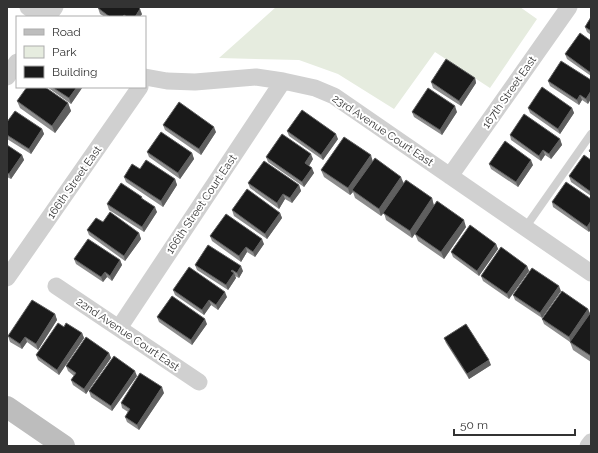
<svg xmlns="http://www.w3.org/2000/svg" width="598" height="453" font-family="Raleway,sans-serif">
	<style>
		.green { fill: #e6ecdf }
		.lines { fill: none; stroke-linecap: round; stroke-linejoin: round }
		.lane { stroke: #d0d0d0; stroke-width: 8 }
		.street { stroke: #d0d0d0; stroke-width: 17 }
		.secondary { stroke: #bdbdbd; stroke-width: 22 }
		.wall { fill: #8c8c8c }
		.shaded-wall { fill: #5f5f5f }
		.building { fill: #1a1a1a; stroke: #5f5f5f }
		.labels { text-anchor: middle; stroke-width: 4; stroke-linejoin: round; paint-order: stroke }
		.street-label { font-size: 11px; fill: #333; stroke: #fff }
	</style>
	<rect width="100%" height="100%" fill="#fff"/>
	<path class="green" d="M276 7H520L537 19 490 88 435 52 394 109 338 74 299 60 219 58Z"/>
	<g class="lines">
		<path class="lane" d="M525 228 591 134"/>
		<path class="street" d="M28 7 42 17
			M48 17 55 7
			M7 77 17 62
			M145 77 167 81 195 82 256 77 283 81 315 88 334 96 591 273
			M450 176 569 7
			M7 278 140 87
			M56 286 199 382
			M119 328 283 81
			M588 446 591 442"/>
		<path class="secondary" d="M7 407 64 446"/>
	</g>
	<path class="wall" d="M98 8 142 14 140 17H105L100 14Z
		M591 17V35L587 32 585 27Z
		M591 41V76L567 59 565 54Z
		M475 78 476 83 461 106 433 88 431 82Z
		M591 80 588 104 582 100 579 105 550 86 548 81Z
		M47 87H82V88L71 104Z
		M17 101 68 103 71 111 55 133 20 108Z
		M528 108H572L574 113 560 134 530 113Z
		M412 112H457L442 135 414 117Z
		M7 122 42 129 44 134 31 154 7 139Z
		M163 125 216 132 201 155 165 130Z
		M287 131 338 139 323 160 289 136Z
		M510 135 560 139 562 145 551 159 545 155 541 161 511 140Z
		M7 145 22 155 24 160 11 179 7 177Z
		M147 152 192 153 194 159 180 179 149 157Z
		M266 157 313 159 309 166 314 173 304 187 268 162Z
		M591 160V196L571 182 569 176Z
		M373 161 404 183 432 198 434 206 466 227 444 259 418 241 415 234 412 238 386 220 384 213 381 216 355 198 353 192 350 195 324 177 321 170Z
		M489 164 533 165 518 187 491 169Z
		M140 169 175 179 177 185 163 207 126 182 124 177Z
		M248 183 299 185 301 191 292 203 285 199 279 209 250 188Z
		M142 197 143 200 157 212 144 232 109 210 107 204Z
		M591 199V229L589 232 553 207 552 202Z
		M232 210 280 213 282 218 267 239 234 216Z
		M103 222 139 233 141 239 125 261 89 235 87 230Z
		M210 236 264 244 255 257 247 252 241 262 212 241Z
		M496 244 498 249 479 276 453 257 451 252Z
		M74 259 120 260 122 265 112 281 107 277 103 282 76 264Z
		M195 265 243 271 239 278 235 276 236 278 228 290 197 270Z
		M527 266 529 271 509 299 483 281 481 276Z
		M173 290 227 297 218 310 211 305 204 315 175 295Z
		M561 291 542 318 515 300 513 295Z
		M588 309 590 313 591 312V362L573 350 570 342 544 324 542 319Z
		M55 314 57 320 38 350 27 342 22 349 10 342 8 336Z
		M157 317 207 324 192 345 159 322Z
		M82 333 84 338 59 375 38 360 36 355Z
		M444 338 491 365 469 379 446 343Z
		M109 353 111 358 86 394 73 385 71 380 74 376 68 371 66 366Z
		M137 376 112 411 91 397 89 391Z
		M164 393 139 430 127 422 125 417 128 412 122 408 121 403Z"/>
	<path class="shaded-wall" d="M140 9 142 14 140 17H135Z
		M475 78 476 83 461 106 459 101Z
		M77 87H82V88L71 104 69 98Z
		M591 91V99L588 104 586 99Z
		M580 95 582 100 579 105 577 100Z
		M68 103 71 111 55 133 52 126Z
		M455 106 457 112 442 135 440 130Z
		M572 108 574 113 560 134 558 129Z
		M214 127 216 132 201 155 199 149Z
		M42 129 44 134 31 154 29 149Z
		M336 134 338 139 323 160 321 155Z
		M560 139 562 145 551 159 549 154Z
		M543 150 545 155 541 161 539 156Z
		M192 153 194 159 180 179 178 173Z
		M311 154 313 159 307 169 305 163Z
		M22 155 24 160 11 179 9 174Z
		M371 155 373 162 352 190 353 192 350 195 348 188Z
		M531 160 533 165 518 187 516 182Z
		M312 168 314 173 304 187 302 182Z
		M401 177 404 184 381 216 379 209Z
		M175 179 177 185 163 207 161 201Z
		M299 185 301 191 292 203 290 198Z
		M283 194 285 199 279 209 277 203Z
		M432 198 434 206 412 238 410 231Z
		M155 207 157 212 144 232 142 227Z
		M280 213 282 218 267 239 265 234Z
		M464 220 466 227 444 259 441 252Z
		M591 221V229L589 232 587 227Z
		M139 233 141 239 125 261 124 256Z
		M262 239 264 244 255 257 253 252Z
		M496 244 498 249 479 276 477 271Z
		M246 247 247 252 241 262 239 256Z
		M120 260 122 265 112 281 110 276Z
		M241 266 243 271 239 278 237 273Z
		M527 266 529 271 509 299 507 294Z
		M232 270 233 274 234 273 236 278 228 290 226 285Z
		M105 272 107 277 103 282 101 277Z
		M559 286 561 291 542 318 540 313Z
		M225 292 227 297 218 310 216 305Z
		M209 300 211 305 204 315 202 310Z
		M588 309 590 314 571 342 569 337Z
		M55 314 57 320 38 350 36 344Z
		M205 319 207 324 192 345 191 340Z
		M82 333 84 338 59 375 57 370Z
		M25 337 27 342 22 349 20 344Z
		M109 353 111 358 86 394 84 389Z
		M489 360 491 365 469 379 467 374Z
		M135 371 137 376 112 411 111 406Z
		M162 387 164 393 139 430 137 425Z"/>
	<path class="building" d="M99 7H138L140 9 135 17H127L124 15 122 17H110L98 8Z
		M591 17V31L585 27Z
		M580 33 591 41V73L565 54Z
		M446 59 475 78 459 101 431 82Z
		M561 61 591 80V91L586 99 580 95 577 100 548 81Z
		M27 87H45L68 103 52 126 17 101Z
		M52 87H77L69 98Z
		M542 87 572 108 558 129 528 108Z
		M428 88 455 106 440 130 412 112Z
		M179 102 214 127 199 149 163 125Z
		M302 110 336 134 321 155 287 131Z
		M15 111 42 129 29 149 7 135V122Z
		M524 114 560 139 549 154 543 150 539 156 510 135Z
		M161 132 192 153 178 173 147 152Z
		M282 134 311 154 305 163 312 168 302 182 266 157Z
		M344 137 371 155 348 188 321 170Z
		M505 141 531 160 516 182 489 164Z
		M7 145 22 155 9 174 7 173Z
		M591 148V153L589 151Z
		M584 155 591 160V192L569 176Z
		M375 158 401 177 379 209 352 190Z
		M146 160 175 179 161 201 124 177 132 164 140 169Z
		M264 161 299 185 290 198 283 194 277 203 248 183Z
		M406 180 432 198 410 231 383 213Z
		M566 182 591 199V221L587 227 552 202Z
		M121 183 142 197 141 198 155 207 142 227 107 204Z
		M247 189 280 213 265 234 232 210Z
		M437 201 464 220 441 252 415 234Z
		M110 212 139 233 124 256 87 230 96 218 103 222Z
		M226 214 262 239 253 252 246 247 239 256 210 236Z
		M470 225 496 244 477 271 451 252Z
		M88 239 120 260 110 276 105 272 101 277 74 259Z
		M208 245 241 266 237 273 232 270 231 271 234 273 226 285 195 265Z
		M501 247 527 266 507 294 481 276Z
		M189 267 225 292 216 305 209 300 202 310 173 290Z
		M532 268 559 286 540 313 513 295Z
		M562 291 588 309 569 337 542 319Z
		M172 296 205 319 191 340 157 317Z
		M32 300 55 314 36 344 25 337 20 344 8 336Z
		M591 312V356L570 342Z
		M58 323 64 327 66 323 82 333 57 370 36 355Z
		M466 324 489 360 467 374 444 338Z
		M86 337 109 353 84 389 71 380 76 373 66 366Z
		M114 356 135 371 111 406 89 391Z
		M140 373 162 387 137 425 125 417 130 409 121 403Z"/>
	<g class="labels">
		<g class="street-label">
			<text transform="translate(509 92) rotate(-55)" y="4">167th Street East</text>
			<text transform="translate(383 130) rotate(34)" y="4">23rd Avenue Court East</text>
			<text transform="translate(74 182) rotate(-55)" y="4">166th Street East</text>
			<text transform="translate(201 204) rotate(-56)" y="4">166th Street Court East</text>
			<text transform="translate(128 334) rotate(34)" y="4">22nd Avenue Court East</text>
		</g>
	</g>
	<rect width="598" height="453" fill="none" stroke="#333333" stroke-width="16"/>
	<rect x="16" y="16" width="130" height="72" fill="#ffffff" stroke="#adadad"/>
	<rect x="24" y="29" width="20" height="6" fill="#bdbdbd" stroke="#adadad"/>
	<text x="52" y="36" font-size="12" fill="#333333">Road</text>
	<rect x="24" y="46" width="20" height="12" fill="#e6ecdf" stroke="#adadad"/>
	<text x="52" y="56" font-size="12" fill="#333333">Park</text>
	<rect x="24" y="66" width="20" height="12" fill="#1a1a1a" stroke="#adadad"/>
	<text x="52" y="76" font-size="12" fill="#333333">Building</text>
	<path d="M454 429v6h121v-6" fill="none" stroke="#333333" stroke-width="2"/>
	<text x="460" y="429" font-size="12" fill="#333333" stroke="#ffffff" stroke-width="3" paint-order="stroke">50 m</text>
</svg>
